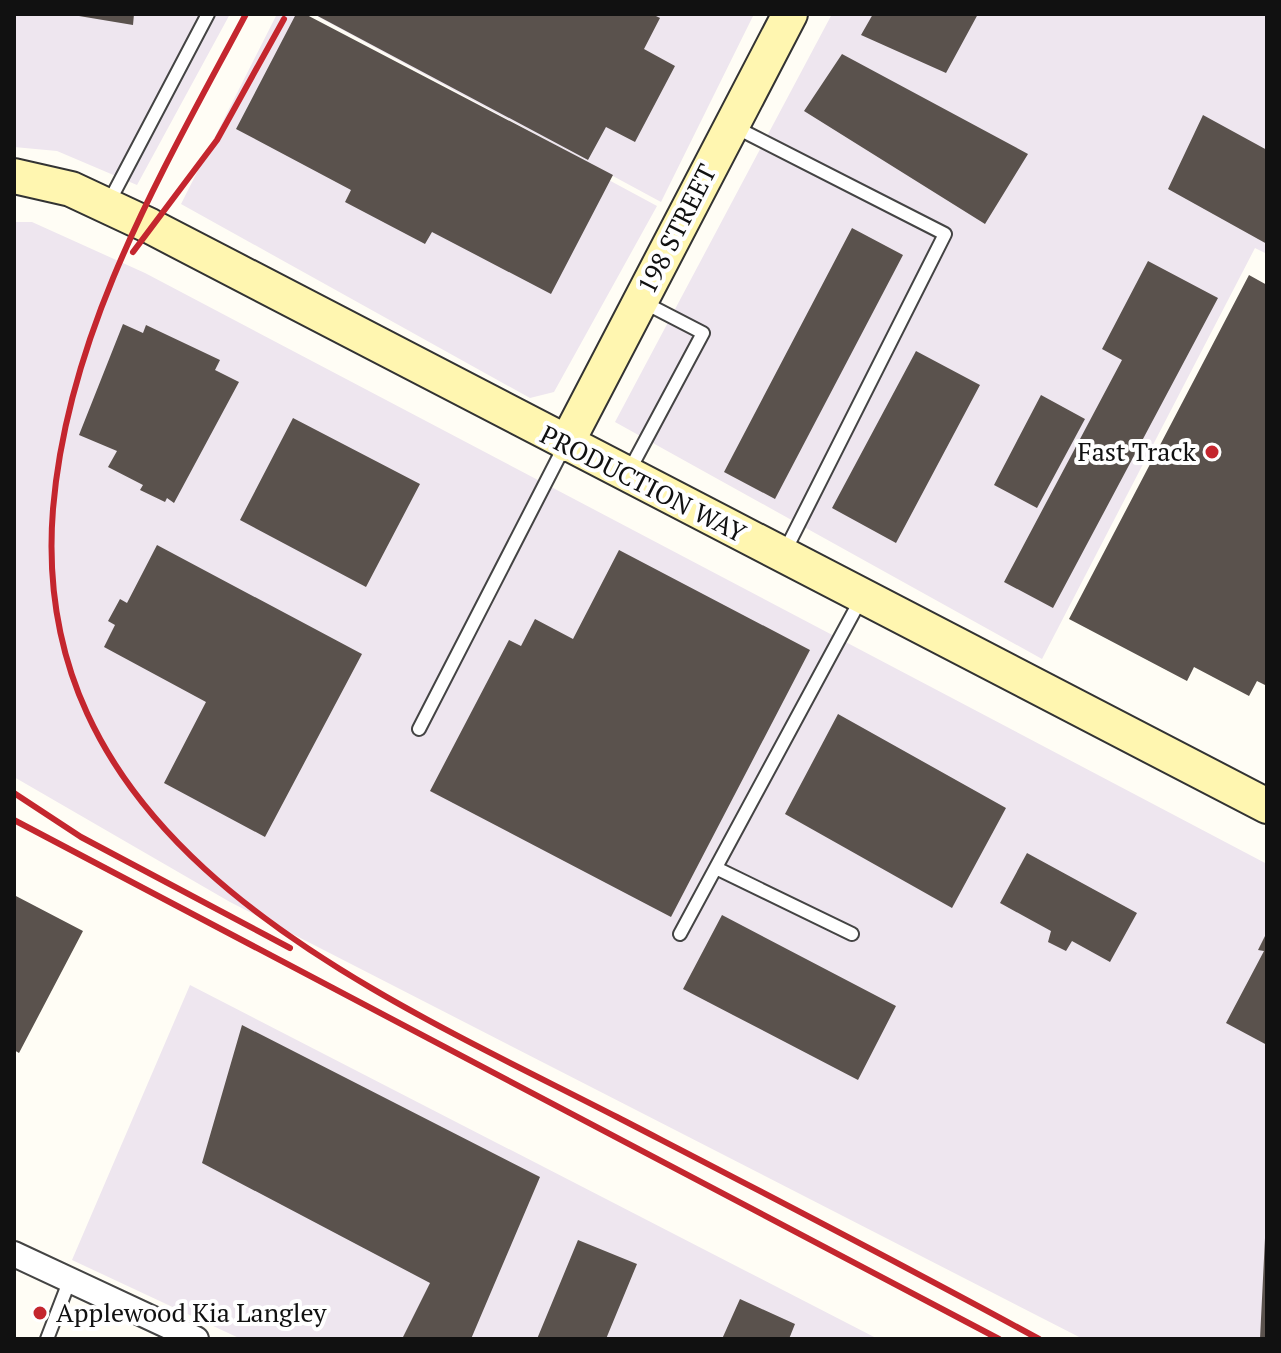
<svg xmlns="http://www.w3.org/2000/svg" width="1281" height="1353" font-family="'PT Serif',serif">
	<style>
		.industrial { fill: #eee6ef }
		.building { fill: #5a524d }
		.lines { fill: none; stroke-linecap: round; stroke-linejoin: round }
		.lane-casing { stroke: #444; stroke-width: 16 }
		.street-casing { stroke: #444; stroke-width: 28 }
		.secondary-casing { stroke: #333; stroke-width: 38 }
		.lane { stroke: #fff; stroke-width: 12 }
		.street { stroke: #fff; stroke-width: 24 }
		.secondary { stroke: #fff6b0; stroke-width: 34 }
		.rail { stroke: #c4262e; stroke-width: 6 }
		.poi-dot { fill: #c4262e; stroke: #fff; stroke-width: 3 }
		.labels { text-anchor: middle; stroke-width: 8; stroke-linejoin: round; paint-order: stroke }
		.street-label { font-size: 26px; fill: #111; stroke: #fff }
		.poi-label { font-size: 26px; fill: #111; stroke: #fff; text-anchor: end }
	</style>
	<rect width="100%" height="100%" fill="#fffdf5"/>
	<path class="industrial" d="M14 14H230L137 185 57 151 14 147Z
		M277 14H301L657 206 554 392 530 398 181 204Z
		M313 14H754L661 202Z
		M832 14H1267V254L1255 248 1042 659 615 422Z
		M14 222H32L145 273 1267 864V1339H1083L230 902 14 777Z
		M190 985 878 1339H241L72 1260Z"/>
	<path class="building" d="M67 14H134L133 25Z
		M296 14H305L613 175 551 294 432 232 425 244 345 202 351 190 236 129Z
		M314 14H652L660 18 644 49 675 66 635 142 606 127 588 160Z
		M873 14H978L946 73 861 35Z
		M842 54 1028 154 985 224 804 111Z
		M1203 115 1267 150V244L1168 189Z
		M852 228 903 255 775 499 724 472Z
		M1148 261 1218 298 1053 608 1004 582 1122 360 1102 349Z
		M1249 275 1267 285V686L1257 681 1249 696 1194 667 1187 681 1069 619Z
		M123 324 143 333 146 325 220 360 215 370 239 382 174 503 167 498 165 502 140 490 143 485 108 467 117 451 79 435Z
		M916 351 980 385 896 543 832 508Z
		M1041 395 1085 419 1037 508 994 485Z
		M293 418 420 484 366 587 240 520Z
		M157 545 362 654 265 837 164 783 206 702 104 647 115 625 108 621 120 599 127 603Z
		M619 550 810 650 671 917 430 791 509 640 521 646 535 619 573 639Z
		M838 714 1006 808 952 908 785 814Z
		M1027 853 1137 913 1110 962 1072 941 1066 951 1048 942 1051 931 1000 903Z
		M14 895 83 931 19 1053 14 1050Z
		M722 915 896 1006 858 1080 683 989Z
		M1267 932V1045L1226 1023 1264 951 1258 950Z
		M242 1025 540 1177 471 1339H402L430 1283 202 1163Z
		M1265 1238 1267 1339H1260Z
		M578 1240 637 1264 606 1339H537Z
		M740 1299 795 1324 789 1339H722Z"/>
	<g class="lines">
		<defs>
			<path id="lane" d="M735 127 945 234 784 553
				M109 202 208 14
				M628 473 703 333 643 302
				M419 729 564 447
				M716 868 852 934
				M680 934 862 597
				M47 1339 69 1282"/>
			<path id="street" d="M14 1254 196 1339"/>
			<path id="secondary" d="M14 176 71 189 150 226 1267 806
				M566 444 790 14"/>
		</defs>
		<use href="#lane" class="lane-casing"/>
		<use href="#street" class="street-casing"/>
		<use href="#secondary" class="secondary-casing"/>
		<use href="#lane" class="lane"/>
		<use href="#street" class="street"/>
		<use href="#secondary" class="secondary"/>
		<path class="rail" d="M246 14C163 170 68 329 53 509 26 848 368 989 617 1117 758 1190 900 1263 1039 1339
			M133 252 217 140 284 19
			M14 793 81 837 290 948
			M14 820 999 1339"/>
	</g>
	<g class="poi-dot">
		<circle cx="1212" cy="452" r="8"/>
		<circle cx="40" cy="1313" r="8"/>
	</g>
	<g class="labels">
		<g class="street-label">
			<text transform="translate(677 229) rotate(-63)" y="9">198 STREET</text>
			<text transform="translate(643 484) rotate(27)" y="9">PRODUCTION WAY</text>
		</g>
		<g class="poi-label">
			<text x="1196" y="461">Fast Track</text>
			<text x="56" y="1322" text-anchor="start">Applewood Kia Langley</text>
		</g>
	</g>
	<rect width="1281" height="1353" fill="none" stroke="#111111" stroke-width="32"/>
</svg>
